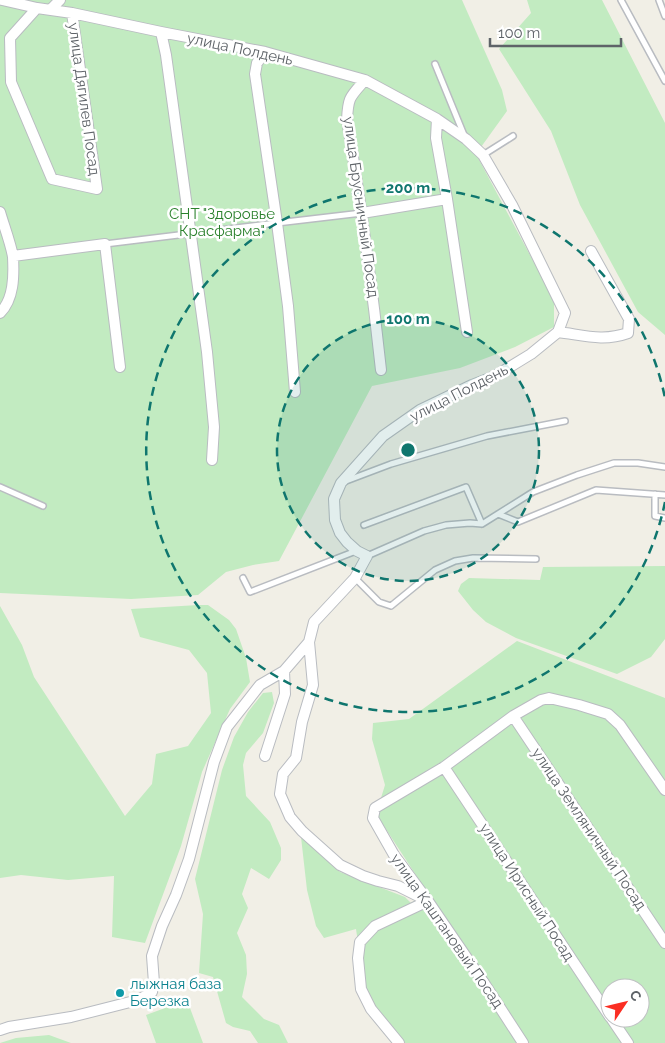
<svg xmlns="http://www.w3.org/2000/svg" width="665" height="1043" font-family="Raleway,sans-serif">
	<style>
		.green { fill: #c2ebc1; fill-rule: evenodd }
		.lines { fill: none; stroke-linecap: round; stroke-linejoin: round }
		.lane-casing { stroke: #b9bcc1; stroke-width: 8 }
		.street-casing { stroke: #b9bcc1; stroke-width: 12 }
		.lane { stroke: #fff; stroke-width: 5 }
		.street { stroke: #fff; stroke-width: 10 }
		.ring { fill: none; stroke: #0f766e; stroke-width: 2.5; stroke-dasharray: 9 6 }
		.culture-dot { fill: #0f9aa8; stroke: #fff; stroke-width: 2 }
		.labels { text-anchor: middle; stroke-width: 5; stroke-linejoin: round; paint-order: stroke }
		.street-label { font-size: 15px; fill: #5e6368; stroke: #fff }
		.park-label { font-size: 15px; fill: #2b812d; stroke: #fff }
		.culture-label { font-size: 15px; fill: #0d838f; stroke: #fff; text-anchor: start }
		.centre { fill: #0f766e; stroke: #fff; stroke-width: 2.5 }
		.ring-label { font-size: 15px; text-anchor: middle; font-weight: bold; fill: #0f766e; stroke: #fff; stroke-width: 5; stroke-linejoin: round; paint-order: stroke }
	</style>
	<rect width="100%" height="100%" fill="#f1efe6"/>
	<path class="green" d="M0 0H462L502 90 507 111 476 154 554 300V327L515 347 460 368 372 386 279 561 253 565 226 572 198 595 131 599 0 593Z
		M527 0H602L665 123V335L638 312 580 205 551 131 499 49 531 13Z
		M665 566V639L651 657 617 674 516 638 486 622 473 610 458 591 461 584 469 578 540 580 543 567Z
		M198 605H208L229 620 236 629 246 658 250 682 230 709 202 772 181 846 145 943 112 937 114 876 68 880 21 875 0 878V606L22 645 34 677 125 816 152 784 156 754 188 746 211 713 207 673 189 650 140 637 131 609Z
		M517 641 665 698V1043H405L374 1005 364 983 356 929 324 938 316 926 307 890 301 837 340 872 405 897 411 903 427 892 376 814 385 785 372 739 373 723 409 719ZM610 988H640V1018H610Z
		M272 692 274 703 263 733 246 753 243 765 246 796 270 822 281 848V860L269 879 251 868 242 894 248 908 237 933 246 955 247 974 242 997 264 1019 279 1025 288 1043H258L250 1031 233 1027 226 1023 213 977 199 973 203 914 195 879 222 770 234 737 248 712 263 693Z
		M187 1000 203 1043H156L146 1015Z
		M49 1035 71 1043H0L16 1038Z"/>
	<g class="lines">
		<defs>
			<path id="lane" d="M621 0 665 81
				M659 0 665 16
				M435 64 464 135
				M483 155 513 136
				M105 244 277 223 362 213
				M346 481 391 464 487 436 565 421
				M0 487 43 506
				M655 494V516L665 518
				M498 514 518 522 596 490 665 495
				M364 525 466 487 482 524
				M367 556 424 531 446 525 470 523 482 524 533 492 577 475 614 463H638L665 467
				M243 578 250 592 356 551
				M355 578 379 602 391 606 435 570 455 561 473 558 536 559"/>
			<path id="street" d="M2 0 37 8 72 13 161 32 265 52 365 80 437 119 466 139 483 155 512 205 565 313 558 332 531 354 495 376 472 385 420 410 383 436 341 483 334 499 335 520 340 533 347 542 357 551 367 556 355 578 314 622 309 642 313 685 302 722 296 758 283 774 280 794 290 817 302 831 340 865 363 876 378 881 398 886 428 901
				M37 8 10 38 11 82 52 179 97 189 72 13
				M50 10 60 0
				M161 32 166 55 207 352 214 427 212 460
				M265 52 257 63 255 74 277 223 288 306 295 392
				M365 80C350 97 348 97 347 120 361 203 372 286 381 370
				M437 119 436 138 447 199 467 332
				M0 212C4 226 11 244 13 257 14 276 14 299 0 313
				M362 213 447 199
				M13 256 105 244 120 367
				M558 332C583 335 603 342 628 333L629 319 591 251
				M513 716 665 943
				M265 756 285 694 284 671
				M444 767 610 1017
				M611 1018 628 1043
				M0 1030 9 1027 71 1017 138 1000 152 992 154 983 152 956 162 926 176 895 189 859 214 762 227 727 260 685 284 671 309 642
				M399 1043 371 1009 361 989 358 958 360 942 375 926 428 901
				M523 1043 486 986 428 901 394 855 373 818 375 808 444 767 513 716 541 700 549 698 579 705 608 714 620 725 665 790"/>
		</defs>
		<use href="#lane" class="lane-casing"/>
		<use href="#street" class="street-casing"/>
		<use href="#lane" class="lane"/>
		<use href="#street" class="street"/>
	</g>
	<circle cx="408" cy="450" r="131" fill="#0f766e" fill-opacity=".12"/>
	<g class="ring">
		<circle cx="408" cy="450" r="131"/>
		<path d="M665 502A262 262 0 1 1 665 398"/>
	</g>
	<circle class="culture-dot" cx="120" cy="993" r="5"/>
	<g class="labels">
		<g class="street-label">
			<text transform="translate(240 49) rotate(12)" y="5">улица Полдень</text>
			<text transform="translate(84 99) rotate(82)" y="5">улица Дягилев Посад</text>
			<text transform="translate(361 207) rotate(82)" y="5">улица Брусничный Посад</text>
			<text transform="translate(459 393) rotate(-27)" y="5">улица Полдень</text>
			<text transform="translate(589 829) rotate(56)" y="5">улица Земляничный Посад</text>
			<text transform="translate(527 892) rotate(57)" y="5">улица Ирисный Посад</text>
			<text transform="translate(447 931) rotate(55)" y="5">улица Каштановый Посад</text>
		</g>
		<g class="park-label">
			<text x="222" y="219">СНТ "Здоровье<tspan x="222" dy="17">Красфарма"</tspan></text>
		</g>
		<g class="culture-label">
			<text x="130" y="989">лыжная база<tspan x="130" dy="17">Березка</tspan></text>
		</g>
	</g>
	<circle cx="408" cy="450" r="8" class="centre"/>
	<g class="ring-label">
		<text x="408" y="193">200 m</text>
		<text x="408" y="324">100 m</text>
	</g>
	<g transform="translate(625 1003) rotate(55)"><circle r="24" fill="#ffffff" stroke="#bfc1c3"/>
	<path d="M0-4L9 19L0 12L-9 19Z" fill="#fb2e23"/>
	<text y="-8" font-size="14" font-weight="bold" text-anchor="middle" fill="#5e6368">С</text>
	</g>
	<path d="M490 38v8h131v-8" fill="none" stroke="#5e6368" stroke-width="2.5"/>
	<text x="498" y="38" font-size="15" fill="#5e6368" stroke="#ffffff" stroke-width="4" paint-order="stroke">100 m</text>
</svg>
